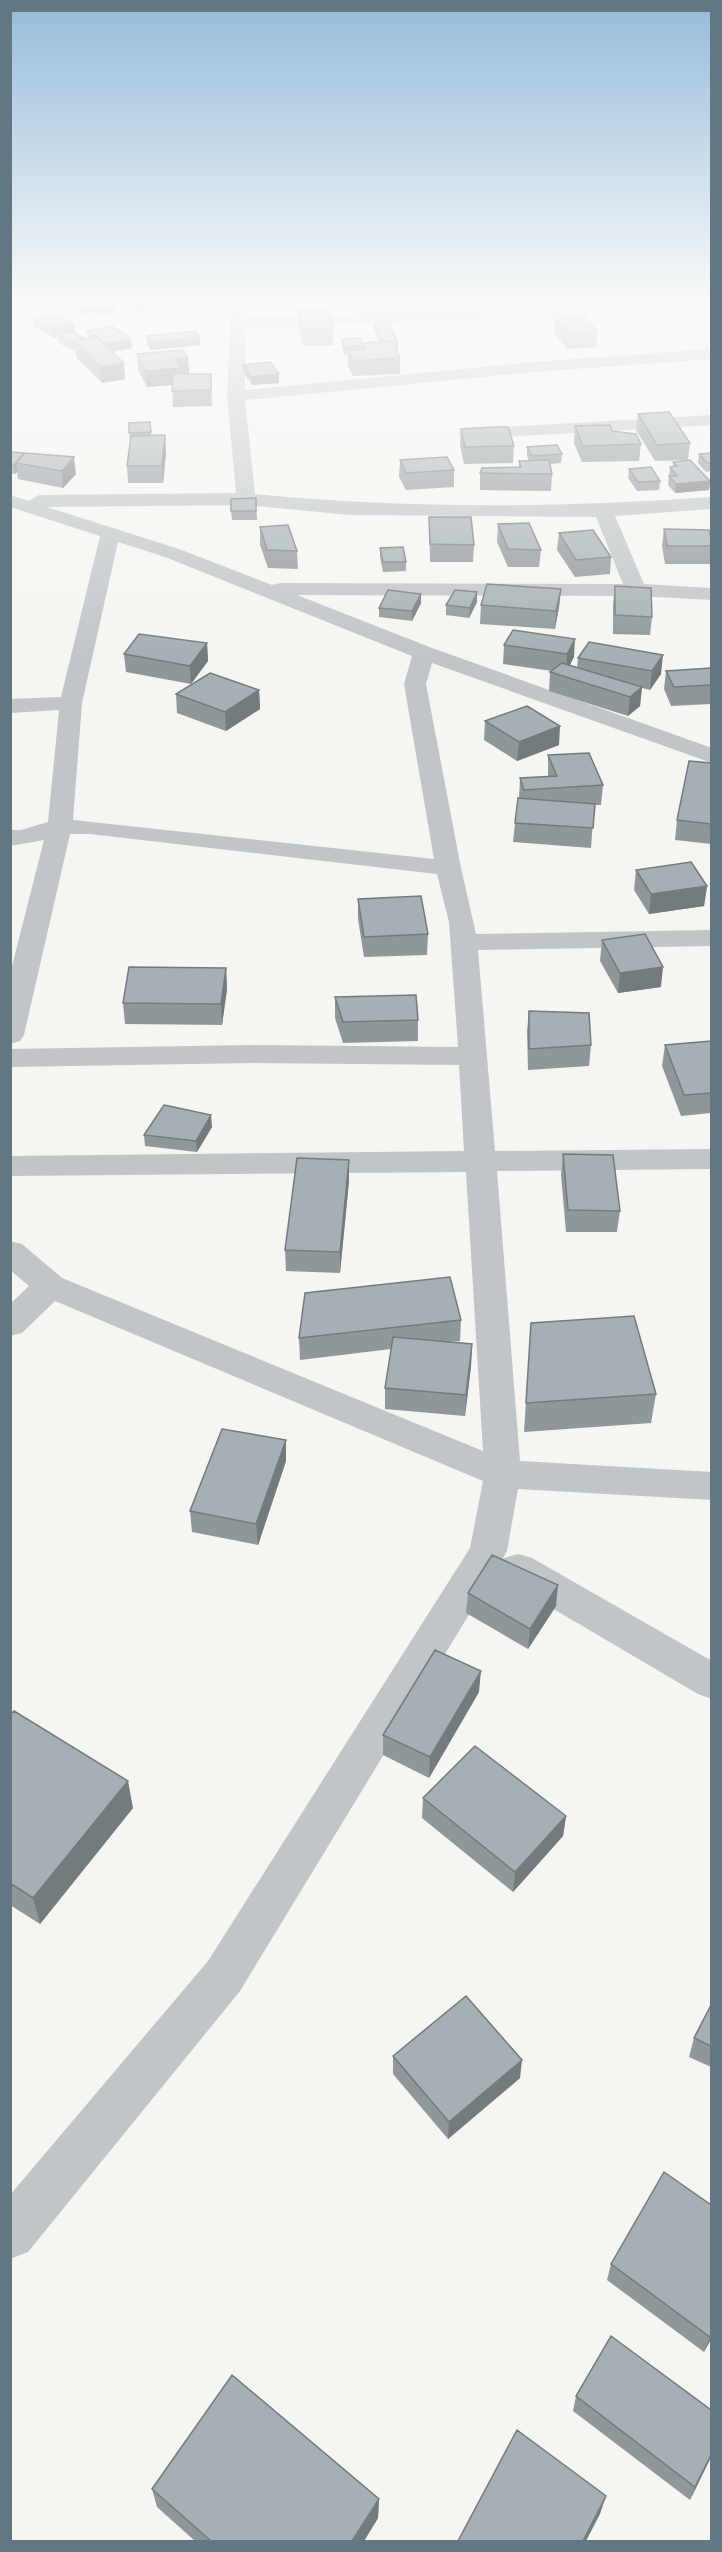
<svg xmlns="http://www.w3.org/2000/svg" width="722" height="2552" font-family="Inter,sans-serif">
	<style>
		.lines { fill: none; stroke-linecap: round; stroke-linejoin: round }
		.minor { fill: #c0c5c7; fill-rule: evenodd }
		.wall { fill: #8f979b }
		.shaded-wall { fill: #747b7e }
		.building { fill: #a6b0b4; stroke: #747b7e; stroke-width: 1.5 }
	</style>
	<rect width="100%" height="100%" fill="#f5f5f1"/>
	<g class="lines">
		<path class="minor" d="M231 299H245L246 318 712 300V310L245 328V390L533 362 712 349V359L533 372 245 400 255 494C407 509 560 508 712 497V509L615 516 644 584 712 588V600L636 596 297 595 432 648 712 748V763L432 663 426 684 461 868 476 934 712 930V946L478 950 495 1151 712 1149V1169L497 1171 520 1461 712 1472V1500L518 1489 507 1551 501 1562 240 1991 28 2252 10 2259V2195L208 1961 470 1548 483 1481 55 1301 22 1333 10 1336V1304L29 1286 10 1270V1241L22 1244 62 1278 483 1451 466 1172 10 1176V1156L464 1151 459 1065 252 1063 10 1067V1049L252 1045 458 1047 449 922 437 874 90 834H70L24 1035 20 1041 10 1044V974L44 840 10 846V830H21L48 822 59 710 10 713V699L61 697 100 536 10 507V495L29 501 39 495 236 493 227 396ZM246 505 350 515 596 517 623 584 280 583 272 585 179 549 47 507ZM118 542 165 557 412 656 404 684 434 859 73 820 82 703Z
			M712 415V425L467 439 458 434 467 429Z
			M518 1554 532 1558 712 1661V1699L698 1694 504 1580 499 1569 504 1558Z"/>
	</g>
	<path class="wall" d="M70 299H113L115 314 102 316 100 312 77 315 71 307Z
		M123 299H192V300L182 301V305L165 306V309L134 312V307H124Z
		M328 299H357L329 301Z
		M440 299H487V301L443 303Z
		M298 309 333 329V345L304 346 298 325Z
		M555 318 597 332 596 347 567 349 554 333Z
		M34 319 75 332 74 333 86 339H88L87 331 132 348 111 352 125 379 102 383 76 357V352L59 343 58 336 54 338 34 327Z
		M374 323 398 343V351H397L400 358V374L353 376 348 366V355H344L342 347V339L363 344 379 342 374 331Z
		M147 336 200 345 151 350 147 345Z
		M137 354 188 358 189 374H211L212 406 173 407 172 385 147 387 138 370Z
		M243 365 279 374V383L252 385 244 373Z
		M638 414 690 443 688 460 655 461 636 430Z
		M129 423 151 432V435H165L166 452 163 483H128L127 466 130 442Z
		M575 426 612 431 641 444 639 461 582 462 574 443Z
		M461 429 514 446 513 463 464 464 460 445Z
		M527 447 562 454 561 463 550 464 552 474 551 491 480 490V473L519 467V461H529L527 456Z
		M10 452 76 474 63 488 18 479 17 472 15 474 10 473Z
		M711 453V471L706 472 698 463 699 454Z
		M400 460 454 470V487L406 490 399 477Z
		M673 462 710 481 709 490 675 493 668 485 670 467H673Z
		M629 469 660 481 659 490 637 491 628 478Z
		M256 498 257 520H232L231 511Z
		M429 517 474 545 473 562H430Z
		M498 524 541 550 539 567H508L497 542Z
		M260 527 297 551 298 569 268 568 260 545Z
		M664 529 711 539V564H665L662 546Z
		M559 533 611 557 610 574 575 577 557 550Z
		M380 548 406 562V571L383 572 380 557Z
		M615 586 652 617 650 635 613 634V604Z
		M561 589 559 607 555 629 480 624 481 605Z
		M477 602 469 618 446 615V605Z
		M421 603 412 621 379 617V608Z
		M513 630 574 657 569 665 577 668 578 658 589 642 661 674 650 690 642 688 640 706 628 716 549 691 550 672 552 671 503 664 504 645Z
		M207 643 208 661 191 684 126 672 124 654Z
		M711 668V704L671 706 664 689 666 671Z
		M259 690 260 709 226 731 177 713 176 694Z
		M485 721 559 745 517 761 484 740Z
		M548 755 603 785 601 805H594L591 848 513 842 515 823 519 799 520 778 548 776Z
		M711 763V844L675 840 677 820Z
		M636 870 707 886 704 906 649 914 634 890Z
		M358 899 428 934 427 955 364 957 358 919Z
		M602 940 661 987 618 993 600 961Z
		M226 968 227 989 222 1025 125 1024 123 1003Z
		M335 997 418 1020V1041L343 1043 335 1018Z
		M529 1011 591 1045 589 1066 528 1070 527 1031Z
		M711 1041V1113L681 1116 662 1066 665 1045Z
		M212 1127 197 1152 145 1146 144 1135Z
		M563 1154 620 1211 617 1232H566L561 1175Z
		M349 1181 340 1273 286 1271 285 1250Z
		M461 1320 460 1341 450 1342 472 1344 471 1366 465 1416 385 1409V1388L391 1349 300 1360 299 1338Z
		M531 1323 656 1394 651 1423 524 1432Z
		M286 1461 258 1545 192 1532 190 1511Z
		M468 1593 556 1606 528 1649 466 1613Z
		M479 1692 429 1778 383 1755V1735Z
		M10 1715 133 1808 40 1924 10 1905Z
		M423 1798 566 1816 563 1836 513 1892 422 1818Z
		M711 2005V2067L689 2057 694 2038Z
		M393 2056 520 2078 448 2139 393 2074Z
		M711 2205V2339L704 2352 607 2280 611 2264Z
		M576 2396 711 2457 690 2500 573 2411Z
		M152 2489 379 2499 378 2518 364 2541H195L157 2507Z"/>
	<path class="shaded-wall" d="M86 299H98L100 312 77 315 75 300Z
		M114 299 115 314 102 316 101 301Z
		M133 299H165V309L134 312Z
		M74 324 75 332 60 336 58 335V336L54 338 53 329Z
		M200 337V345L151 350 150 342Z
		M131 339 132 348 108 353 107 344Z
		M188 358 189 374 181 384 147 387 145 371 175 359Z
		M124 363 125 379 102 383 100 367Z
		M279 374V383L252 385 251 377Z
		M165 435 166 452 163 483 162 466Z
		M74 457 76 474 63 488 62 471Z
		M16 463 17 472 15 474 14 465Z
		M710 481 709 490 675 493 676 484Z
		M561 589 559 607 555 629 556 611Z
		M477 592V602L469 618 470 608Z
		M421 594V603L412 621V611Z
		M575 639 574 657 566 673 567 654Z
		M207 643 208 661 191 684 190 666Z
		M663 655 661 674 650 690 652 671Z
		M642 687 640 706 628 716 630 697Z
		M259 690 260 709 226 731 225 712Z
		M560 726 559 745 517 761 519 742Z
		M707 886 704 906 649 914 651 894Z
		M663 967 661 987 618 993 620 973Z
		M226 968 227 989 222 1025 221 1004Z
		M211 1115 212 1127 197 1152 196 1141Z
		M349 1160V1181L340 1273V1252Z
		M472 1344 471 1366 465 1416 466 1395Z
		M286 1440V1461L258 1545 256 1524Z
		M558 1585 556 1606 528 1649 530 1629Z
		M481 1671 479 1692 429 1778 430 1757Z
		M128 1781 133 1808 40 1924 33 1898Z
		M566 1816 563 1836 513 1892 515 1872Z
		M522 2060 520 2078 448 2139 449 2122Z
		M711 2334V2339L704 2352Z
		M711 2455V2457L690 2500 695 2487Z
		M606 2496 600 2514 586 2541H583Z
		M379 2499 378 2518 364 2541H352Z"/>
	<path class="building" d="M99 299H114L101 301Z
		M327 308 333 329 304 330 298 309Z
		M55 314 74 324 53 329 34 319Z
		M584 316 597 332 568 334 555 318Z
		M389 322 398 343H393L392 341 382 342 374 323Z
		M111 326 131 339 107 344 87 331Z
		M196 331 200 337 150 342 147 336Z
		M72 332 86 339 74 341 75 344 58 335Z
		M97 338 124 363 100 367 74 341Z
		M361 338 364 346 344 347 342 339Z
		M392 341 400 358 353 361 348 350 366 349 363 343Z
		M183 350 188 358 175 359 180 368 145 371 137 354Z
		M270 362 279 374 251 377 243 365Z
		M173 374H211V390L172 391Z
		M669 412 690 443 657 445 638 414Z
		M150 422 151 432 129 433V423Z
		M610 425 612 431 636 434 641 444 583 446 575 426Z
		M494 427H508L514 446 465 447 461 429Z
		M165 435 162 466H127L131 436Z
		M557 445 562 454 532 456 527 447Z
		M10 452 24 453 14 465 10 464Z
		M25 453 74 457 62 471 16 463Z
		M711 453V463H707L699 454Z
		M447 457 454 470 406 473 400 460Z
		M549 460 552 474 480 473 482 468 521 467 519 461Z
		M690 460 710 481 676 484 669 476H677L670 467 677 466 673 462Z
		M651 467 660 481 638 482 629 469Z
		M256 498V511H231V499Z
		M429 517H471L474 545 430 544Z
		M529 523 541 550 508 549 498 524Z
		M288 525 297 551 267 550 260 527Z
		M664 529 709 530 711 539V546H667Z
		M593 530 611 557 576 560 559 533Z
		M403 547 406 562H383L380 548Z
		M487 584 561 589 556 611 481 605Z
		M615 586 651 588 652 617 615 615Z
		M388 590 421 594 412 611 379 608Z
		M455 590 477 592 470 608 446 605Z
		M513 630 575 639 567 654 504 645Z
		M139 634 207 643 190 666 124 654Z
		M589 642 663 655 652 671 578 658Z
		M562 663 642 687 630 697 550 672Z
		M711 668V685L674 687 666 671Z
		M210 673 259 690 225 712 176 694Z
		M527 706 560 726 519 742 485 721Z
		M589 753 603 785 524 790 520 778 557 776 548 755Z
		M689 761 711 763V824L677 820Z
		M518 798 595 804 593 828 515 823Z
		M691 862 707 886 651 894 636 870Z
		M421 896 428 934 364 937 358 899Z
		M645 934 663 967 620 973 602 940Z
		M129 967 226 968 221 1004 123 1003Z
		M416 995 418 1020 343 1022 335 997Z
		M529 1011 589 1013 591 1045 529 1049Z
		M711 1041V1093L684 1095 665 1045Z
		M164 1105 211 1115 196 1141 144 1135Z
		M563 1154 613 1155 620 1211 568 1210Z
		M297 1158 349 1160 340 1252 285 1250Z
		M450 1277 461 1320 299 1338 305 1293Z
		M634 1316 656 1394 526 1403 531 1323Z
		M393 1337 472 1344 466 1395 385 1388Z
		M222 1429 286 1440 256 1524 190 1511Z
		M492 1555 558 1585 530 1629 468 1593Z
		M435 1650 481 1671 430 1757 383 1735Z
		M14 1711 128 1781 33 1898 10 1883V1715Z
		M475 1746 566 1816 515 1872 423 1798Z
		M466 1996 522 2060 449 2122 393 2056Z
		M711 2005V2046L694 2038Z
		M664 2172 711 2205V2334L710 2337 611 2264Z
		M611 2336 711 2410V2455L695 2487 576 2396Z
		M232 2375 379 2499 352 2541H211L152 2489Z
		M517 2430 606 2496 583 2541H458Z"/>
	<linearGradient id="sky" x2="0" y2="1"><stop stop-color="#94bbdb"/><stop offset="0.46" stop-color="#fafaf9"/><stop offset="1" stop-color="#fafaf9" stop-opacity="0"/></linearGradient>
	<rect width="722" height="656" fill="url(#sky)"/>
	<rect width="722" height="2552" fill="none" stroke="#637783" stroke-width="24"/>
</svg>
